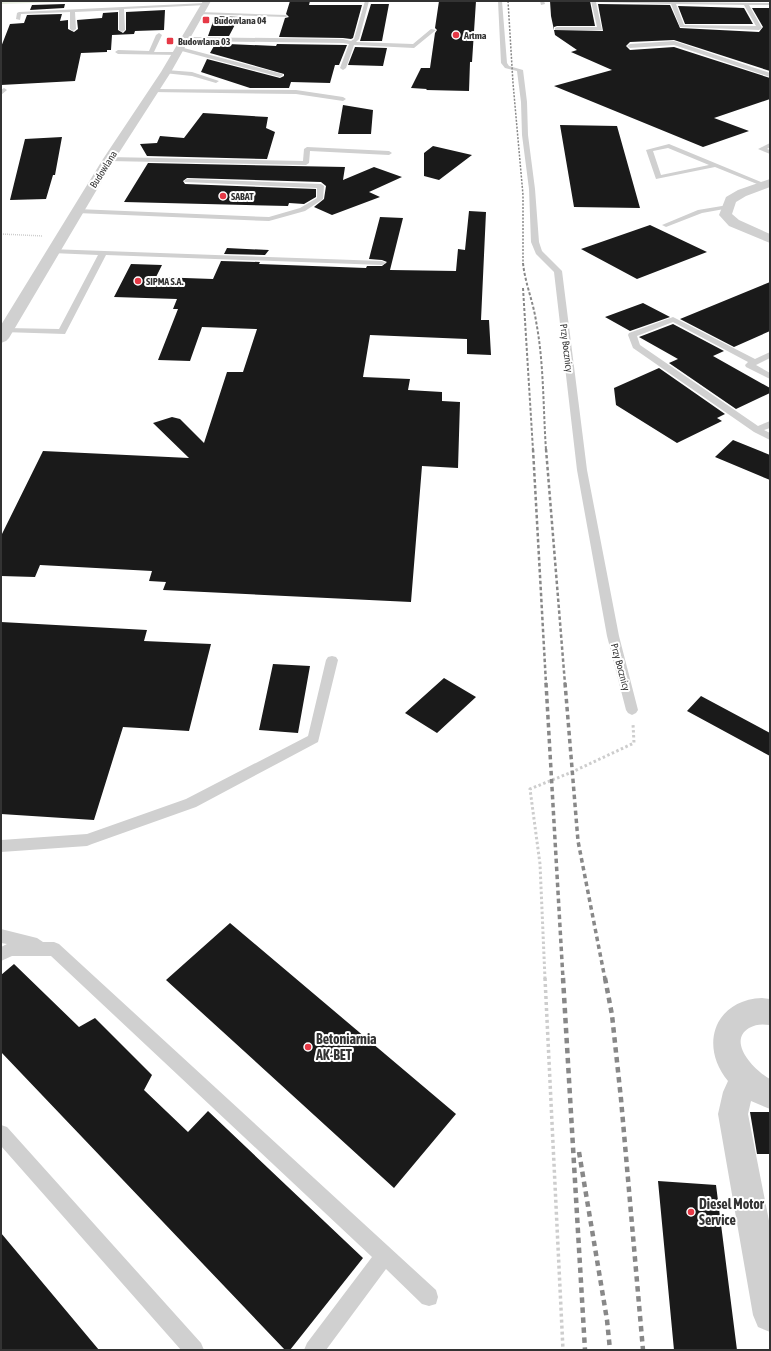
<svg xmlns="http://www.w3.org/2000/svg" width="771" height="1351" font-family="'Asap Condensed',sans-serif">
	<style>
		.green { fill: #e6ecdf }
		.building { fill: #1a1a1a }
		.lines { fill: none; stroke-linecap: round; stroke-linejoin: round }
		.path-far2 { stroke: #cdcdcd; stroke-width: 1.5; stroke-dasharray: 1 1; stroke-linecap: butt }
		.path-far1 { stroke: #cdcdcd; stroke-width: 3; stroke-dasharray: 2.5 2.5; stroke-linecap: butt }
		.path { stroke: #cdcdcd; stroke-width: 3.5; stroke-dasharray: 3 3; stroke-linecap: butt }
		.lane { fill: #d0d0d0; fill-rule: evenodd }
		.street { fill: #d0d0d0; fill-rule: evenodd }
		.rail-far4 { stroke: #888; stroke-width: 1.5; stroke-dasharray: 2 1.5; stroke-linecap: butt }
		.rail-far3 { stroke: #888; stroke-width: 2; stroke-dasharray: 3 2; stroke-linecap: butt }
		.rail-far2 { stroke: #888; stroke-width: 2.5; stroke-dasharray: 3.5 2.5; stroke-linecap: butt }
		.rail-far1 { stroke: #888; stroke-width: 3.5; stroke-dasharray: 4.5 3.5; stroke-linecap: butt }
		.rail { stroke: #888; stroke-width: 4.5; stroke-dasharray: 5.5 4.5; stroke-linecap: butt }
		.poi-dot { fill: #e63946; stroke: #fff; stroke-width: 1.5 }
		.labels { text-anchor: middle; stroke-width: 4; stroke-linejoin: round; paint-order: stroke }
		.far-poi-label { font-size: 10px; font-weight: bold; fill: #333; stroke: #fff; text-anchor: start }
		.far-street-label { font-size: 10px; fill: #333; stroke: #fff }
		.near-poi-label { font-size: 14px; font-weight: bold; fill: #333; stroke: #fff; text-anchor: start }
	</style>
	<rect width="100%" height="100%" fill="#fff"/>
	<path class="green" d="M1 1H91L1 4Z"/>
	<path class="building" d="M290 1H310L309 5H362L353 38 351 39 343 38 279 37 285 18 289 17 286 14Z
		M439 1H476L472 62H470L469 91 426 90 427 89 411 88 421 68H430L435 33 437 30 435 28Z
		M550 1H590L595 26H557L554 27V30L551 16Z
		M65 4 64 8 30 10 32 5Z
		M371 4H389L382 41H360Z
		M598 4 670 5 680 28 759 32 763 27 752 8H770V71L674 40 630 42 626 46 630 50 674 47 770 78V99L714 118 749 131 703 147 554 86 612 70 571 52 577 50 555 35 554 30 603 31Z
		M678 6 744 8 753 24H685Z
		M165 10 164 30 135 31 134 34 112 35 111 50H107V52L81 53 75 81 1 85V47L10 24 24 23 27 15 62 14 60 21 68 20V29L74 32 78 29 77 20 102 18 103 13 118 12V30L123 33 126 30V12Z
		M215 16 239 17 229 36H208Z
		M206 43 276 46 277 44 347 45 339 65H335L330 83 291 82 289 88H250L201 72 207 59 280 78 284 76V74L210 53 214 46Z
		M355 47 387 48 383 66 348 65Z
		M343 105 373 110 371 134H338Z
		M203 113 268 117 266 128 275 132 267 159 147 156 140 144 157 143 160 136 184 138Z
		M560 125 617 126 640 208 574 207Z
		M62 137 55 175H53L46 199 10 200 25 139Z
		M433 146 472 155 439 180 424 176V153Z
		M148 163 345 167 343 180 374 167 402 177 369 192 380 197 332 215 314 207 324 199 326 186 321 182 187 178 183 181 185 184 316 189V197L304 204 289 203 288 206 124 202Z
		M469 211 486 212 481 320H489L491 355 467 354V339L370 335 363 377 410 379 408 390 442 392V401L460 402 458 468 422 466 411 602 163 590 166 582 149 581 152 571 40 565 35 577 1 576V536L43 451 189 458 153 423 172 417 180 419 204 443 227 372H243L257 329 202 327 190 361 158 360 178 309H173L177 299 114 297 131 264 162 265 156 277 213 279 221 261 260 262 259 264 366 268 367 266H382L387 262 382 260 369 259 380 217 403 218 390 270 456 271 458 249 465 250Z
		M650 225 707 252 637 279 581 249Z
		M227 248 269 250 265 255 224 254Z
		M770 282V331L734 347 680 319Z
		M643 303 670 317 630 331 605 317Z
		M673 324 724 351 713 356 770 388V393L736 409 669 363 678 359 639 337Z
		M659 368 725 414 717 418 722 421 677 443 616 405 614 388Z
		M733 440 770 455V480L715 457Z
		M1 622 147 630 144 641 211 644 189 731 123 727 94 820 1 814Z
		M273 664 310 666 298 733 259 730Z
		M444 678 476 697 437 733 405 713Z
		M701 696 770 733V756L687 711Z
		M230 923 456 1114 394 1188 166 980Z
		M14 964 79 1027 95 1018 152 1075 144 1090 188 1132 208 1111 363 1258 290 1350H285L1 1052V975Z
		M750 1112H770V1154H757Z
		M658 1181 716 1185 737 1350H674Z
		M1 1233 99 1350H1Z"/>
	<g class="lines">
		<path class="path-far2" d="M1 234 43 236"/>
		<path class="path-far1" d="M545 979 540 864 530 789 572 772 634 743 633 724"/>
		<path class="path" d="M545 978 563 1350"/>
		<path class="lane" d="M365 1H369L359 39 356 42 413 44 431 29 436 30 414 48 354 45 346 68 343 70 340 68 349 44 343 43 185 41 182 39 185 37 343 39 351 41 354 39Z
			M498 1H502L507 63 509 66 523 70 527 102 528 135 535 189 539 242 542 251 562 271 587 470 619 636 638 710 636 713 632 715 628 713 626 710 607 636 577 470 554 272 536 254 531 242 529 189 522 135 521 102 517 71 505 68 501 63Z
			M540 1H544L545 4 541 5Z
			M591 1 770 3V5H749L762 28 759 30 680 27 671 4 596 2 602 30H555V28L557 27H597ZM676 4 744 5 756 26 684 25Z
			M205 3 207 5 124 9 125 30 122 32 119 30V10L75 12 76 29 73 31 70 29V12L21 14 20 20 16 19 17 13 19 12Z
			M200 12 286 15 288 16 286 17 198 14Z
			M159 33 162 35 154 52H177L180 54 179 55 118 54 115 52 118 50 149 51 156 35Z
			M674 41 770 73V77L674 45 630 48 627 46 630 44Z
			M180 47 282 74 283 75 280 77 178 50 177 49Z
			M166 70 192 72 219 81 216 83 192 76 164 73V71Z
			M4 88 7 90 1 95V90Z
			M153 89 296 90 343 97 346 99 343 101 296 94 151 92 150 91Z
			M770 143V147L767 149 770 150V154L758 149Z
			M669 144 766 184 767 185 762 186 715 167 656 179 646 150ZM668 148 709 165 661 175 653 151Z
			M307 147 389 151 392 153 389 155 310 151 309 163 306 165 109 161 106 159 109 157 303 161 304 149Z
			M187 179 321 184 324 186 323 199 305 211 269 221 77 213 73 211 77 209 269 217 300 208 317 198V188L185 182 184 181Z
			M728 205 730 206V208L702 213 666 227 662 225 698 210Z
			M49 249 382 261 386 263 382 265 106 255 65 334 3 332 2 330 3 328H6L59 329 98 255 52 253H49Z
			M673 317 755 359 770 352V358L756 365 770 373V379L746 367 745 365 748 362 673 322 637 336 640 345 758 426 770 421V428L764 430 770 433V440L754 432 633 348 628 335 629 333Z
			M332 656 336 657 338 660 318 742 196 807 92 844 87 846 1 852V840L87 834 186 799 308 736 326 660 328 657Z
			M1 929 37 938 43 942H54L59 944 436 1290 438 1297 436 1304 429 1306 422 1304 386 1269 326 1350H304L307 1343 372 1257 51 956H12L1 961V947L7 944 1 943Z
			M1 1125 7 1127 201 1343 204 1350H181L1 1146Z"/>
		<path class="street" d="M203 1H211L171 72 115 159 9 338 6 341 1 343V325L103 159 161 72Z
			M770 179V187L746 196 736 202 732 214 739 220 770 234V243L729 226 719 215 726 197 738 190Z
			M762 998 770 999V1025C762 1024 756 1024 749 1028 726 1042 756 1072 770 1079V1109L751 1101 748 1114 770 1226V1332L758 1327 753 1315 718 1114 723 1092 728 1081C699 1046 714 1000 762 998Z"/>
		<path class="rail-far4" d="M508 1 513 83 523 195V264"/>
		<path class="rail-far3" d="M523 263C525 283 533 301 536 321 544 363 543 407 546 450
			M523 288 533 450"/>
		<path class="rail-far2" d="M533 449 546 684
			M546 449 565 684"/>
		<path class="rail-far1" d="M546 683 563 979
			M565 683 578 841 605 979"/>
		<path class="rail" d="M563 978 585 1350
			M605 978 612 1015 621 1099 643 1350
			M579 1152 607 1320 610 1350"/>
	</g>
	<g class="poi-dot">
		<rect x="202" y="16" width="8" height="8" rx="2"/>
		<circle cx="456" cy="35" r="4"/>
		<rect x="166" y="37" width="8" height="8" rx="2"/>
		<circle cx="223" cy="196" r="4"/>
		<circle cx="138" cy="281" r="4"/>
		<circle cx="308" cy="1047" r="4"/>
		<circle cx="691" cy="1212" r="4"/>
	</g>
	<g class="labels">
		<g class="far-poi-label">
			<text x="214" y="24">Budowlana 04</text>
			<text x="464" y="39">Artma</text>
			<text x="178" y="45">Budowlana 03</text>
			<text x="231" y="200">SABAT</text>
			<text x="146" y="285">SIPMA S.A.</text>
		</g>
		<g class="far-street-label">
			<text transform="translate(103 169) rotate(-58)" y="4">Budowlana</text>
			<text transform="translate(567 348) rotate(83)" y="4">Przy Bocznicy</text>
			<text transform="translate(621 667) rotate(75)" y="4">Przy Bocznicy</text>
		</g>
		<g class="near-poi-label">
			<text x="316" y="1044">Betoniarnia<tspan x="316" dy="16">AK-BET</tspan></text>
			<text x="699" y="1209">Diesel Motor<tspan x="699" dy="16">Service</tspan></text>
		</g>
	</g>
	<rect width="771" height="1351" fill="none" stroke="#333333" stroke-width="4"/>
</svg>
